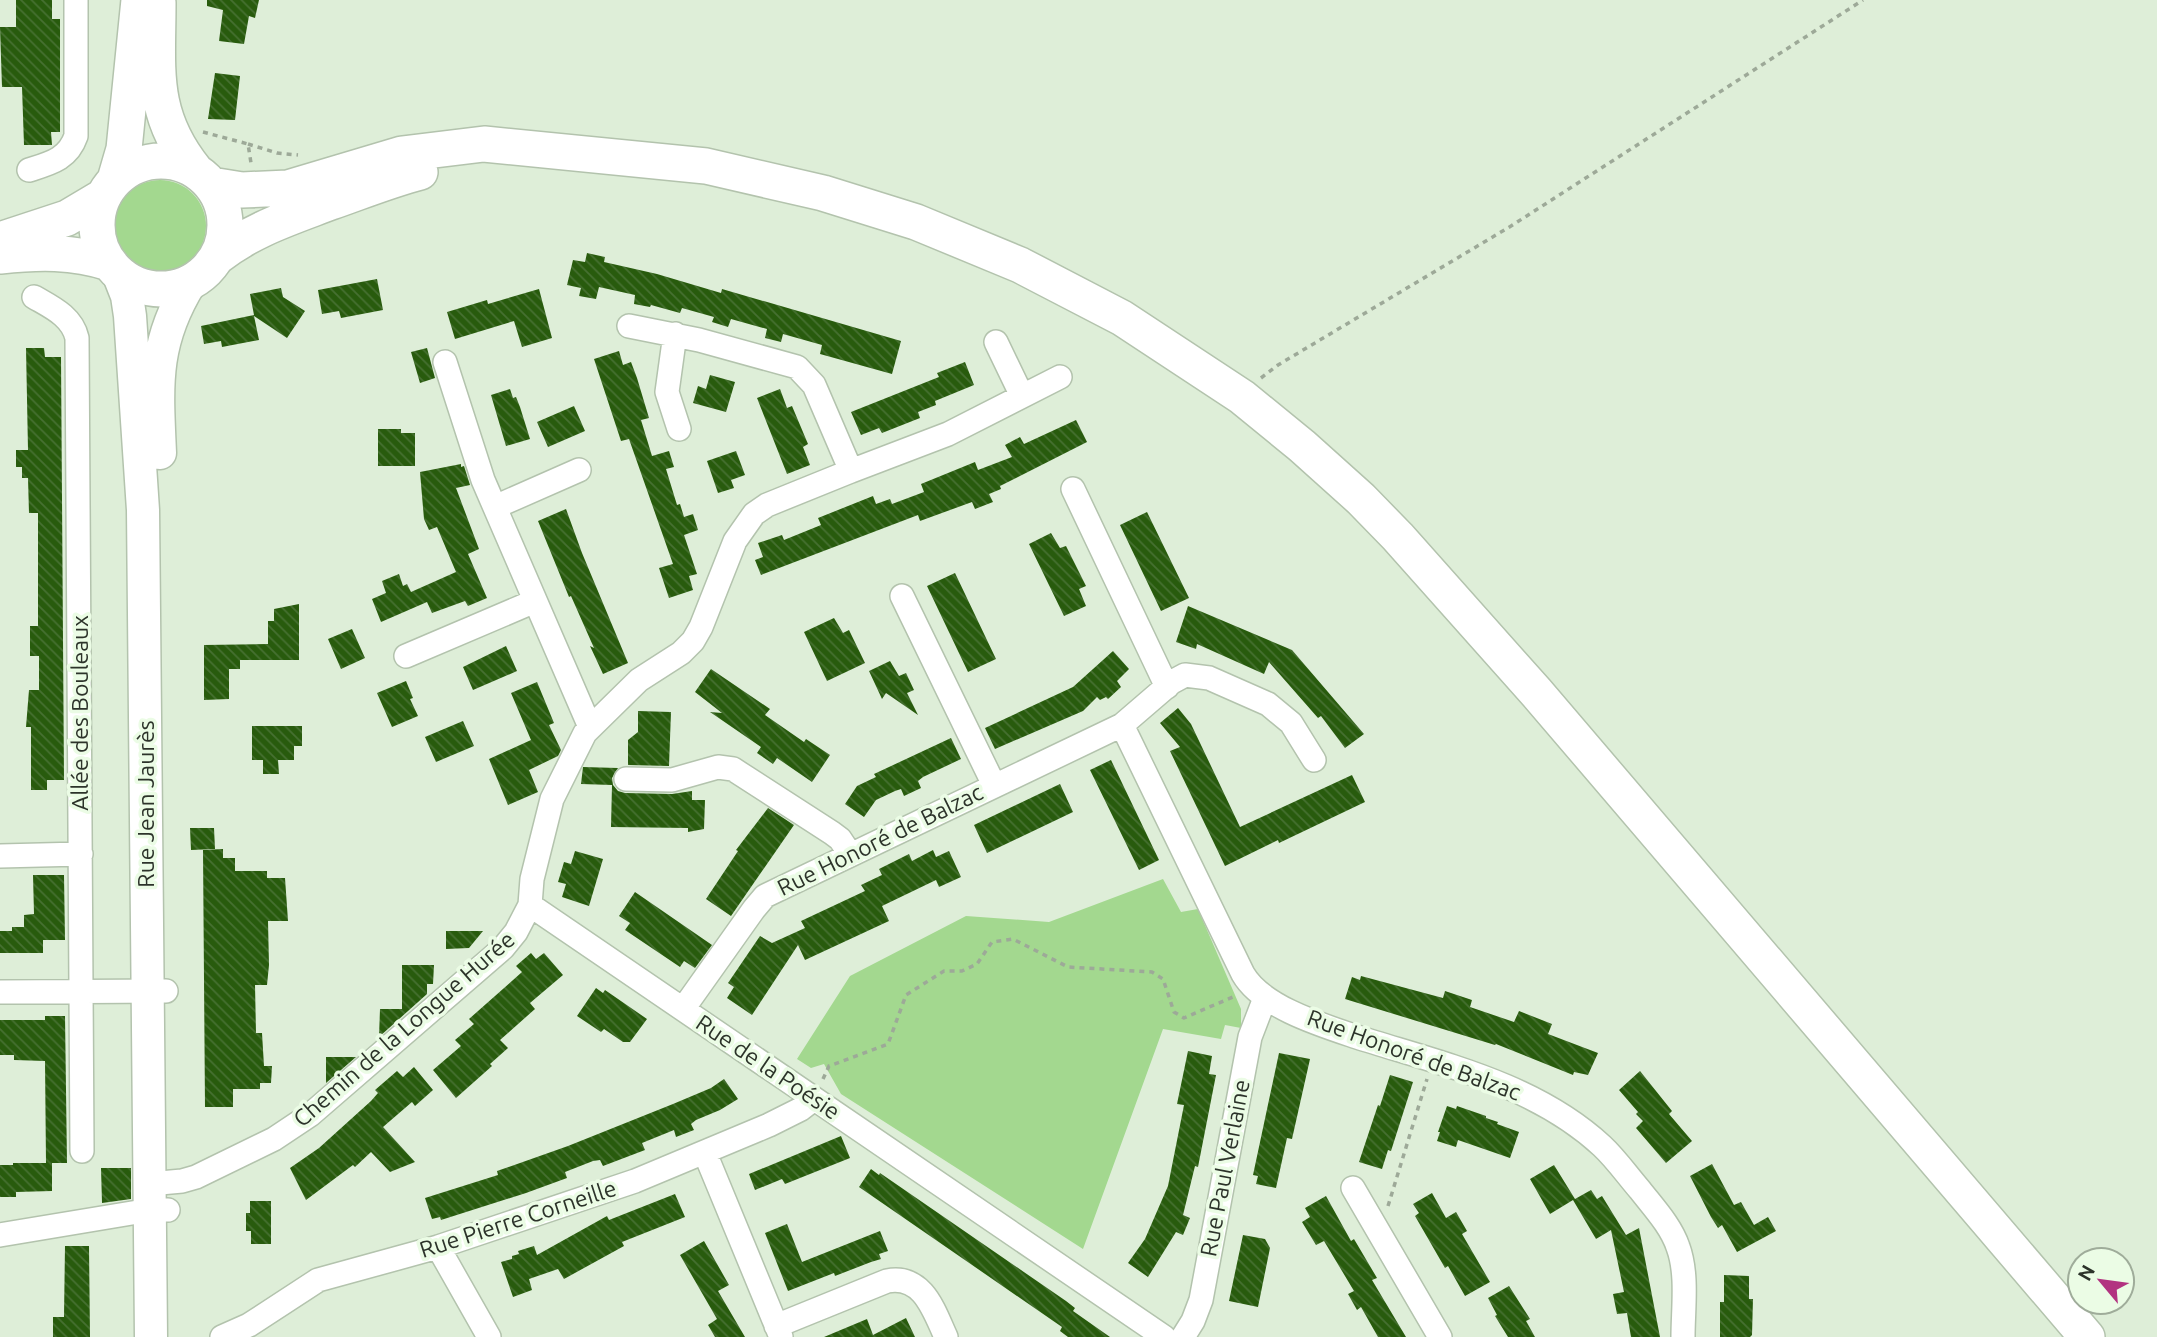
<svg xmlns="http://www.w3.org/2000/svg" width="2157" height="1337" font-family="Ubuntu,sans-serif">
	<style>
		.grass { fill: #a3d88f }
		.building { fill: url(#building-back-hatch) }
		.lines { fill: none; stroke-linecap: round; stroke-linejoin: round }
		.minor-casing { stroke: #b3c3ad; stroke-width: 26 }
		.secondary-casing { stroke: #b3c3ad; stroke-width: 35 }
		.primary-casing { stroke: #b3c3ad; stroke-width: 38 }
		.path { stroke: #9da998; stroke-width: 3.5; stroke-dasharray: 5 5; stroke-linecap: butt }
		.minor { stroke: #fff; stroke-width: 23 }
		.secondary { stroke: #fff; stroke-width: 32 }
		.primary { stroke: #fff; stroke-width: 35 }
		.labels { text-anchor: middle; stroke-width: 7; stroke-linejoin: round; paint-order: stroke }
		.street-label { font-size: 23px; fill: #2c332a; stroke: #ebfce5 }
	</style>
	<defs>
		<pattern id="building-back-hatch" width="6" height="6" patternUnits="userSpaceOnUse" patternTransform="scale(1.75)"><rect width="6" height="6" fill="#285b0d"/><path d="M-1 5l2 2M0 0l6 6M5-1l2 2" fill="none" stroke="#467031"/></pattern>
	</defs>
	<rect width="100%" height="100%" fill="#deeed8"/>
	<path class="grass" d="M114 226a46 46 0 1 1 92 0a46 46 0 1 1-92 0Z
		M1163 879 1181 912 1198 909 1241 1009V1028L1225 1025 1221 1039 1163 1029 1083 1249 841 1094 824 1064 811 1068 797 1059 850 976 966 916 1049 922Z"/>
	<path class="building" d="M16 0H52V19H60V132H51L52 145H24L22 87H2L0 27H16Z
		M207 0H259L255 18 249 16 244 44 219 41 223 10 207 6Z
		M215 73 240 76 235 120 208 119Z
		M587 253 605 257 604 262 657 274 721 293 722 289 901 341 892 374 820 354 822 345 783 334 781 342 765 338 767 329 731 319 728 327 712 322 714 317 682 308 680 313 651 305 650 307 634 304 635 295 599 287 596 299 579 296 581 288 567 285 573 260 585 262Z
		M377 279 383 310 341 318 339 311 322 314 318 290Z
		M281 288 283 297 305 311 287 338 254 316 259 340 222 347 221 341 204 344 201 326 254 315 250 294Z
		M539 289 552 338 522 347 514 321 455 339 447 312 487 300 488 304Z
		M26 348H44L45 357H61L64 780H47V790H31V727H26L29 690H39V656H30V626H38V513H29L28 478H22V467H16V450H28Z
		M427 348 435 378 420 383 411 352Z
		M619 351 623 365 631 362 637 378 649 418 641 420 652 456 669 451 674 467 666 469 677 505 680 504 684 517 693 514 698 530 684 535 697 574 689 576 693 590 669 598 659 568 673 564 629 439 621 441 594 359Z
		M965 362 974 385 935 401 936 405 918 412 920 418 882 433 879 428 861 435 851 412 939 377 937 373Z
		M710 375 735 382 726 412 693 403 698 386 706 389Z
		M510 389 513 398 516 397 520 407 530 439 506 446 491 395Z
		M780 389 787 408 792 406 808 444 803 447 810 465 787 474 757 398Z
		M574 406 585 431 548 447 537 422Z
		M1076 420 1087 442 1000 486 1001 489 989 494 993 502 975 509 972 502 920 521 918 515 761 575 755 560 763 557 758 543 782 535 784 540 821 525 818 518 873 496 876 504 890 499 892 504 924 492 921 484 975 462 978 470 1012 457 1005 445 1020 437 1024 444Z
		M378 429H401V433H415V466H378Z
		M736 451 745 475 731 480 734 488 718 493 707 461Z
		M461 464V467L464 466 470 485 456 488 479 549 468 554 487 598 468 606 465 601 432 613 427 602 381 622 372 599 386 593 382 581 399 574 403 586 407 584 411 592 456 572 437 527 429 530 424 519 420 472Z
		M566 509 582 553 628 663 603 674 590 646 594 648 571 596 569 597 538 521Z
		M1147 512 1189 598 1161 611 1120 525Z
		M1051 533 1060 548 1066 546 1086 586 1079 589 1086 606 1064 616 1029 544Z
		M955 573 996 659 968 672 927 586Z
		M299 604V660H240V669H229V699L204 700V645L268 644V621H274V609Z
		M1188 606 1292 650 1364 734 1345 748 1321 716 1318 718 1269 662 1264 674 1197 644 1196 649 1176 642Z
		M834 618 843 633 849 630 865 663 827 681 804 632Z
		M352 629 365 658 341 669 328 639Z
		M506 646 517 671 473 690 463 667Z
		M1113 651 1129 669 1117 681 1121 687 1108 699 1106 697 1100 700 1097 697 1083 711 995 749 985 728 1073 687Z
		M890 661 899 676 906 673 914 690 907 693 918 715 886 693 882 699 869 671Z
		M711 669 770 709 765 715 804 742 806 739 830 755 812 782 777 758 773 764 757 753 761 747 710 712 722 713 695 692Z
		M406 681 413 698 410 699 418 716 392 727 377 693Z
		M537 682 554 723 549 725 561 750 558 756 529 770 538 792 508 805 489 759 531 740 511 693Z
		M1178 708 1191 724 1240 827 1352 775 1365 802 1279 843 1278 840 1225 866 1170 751 1180 747 1160 723Z
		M638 711 671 712 669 766 628 765V740L638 732Z
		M463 721 474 746 436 762 425 737Z
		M252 726H302V746H294V760H278L279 774H263V760H252Z
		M951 738 961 759 923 777 918 781 921 788 904 796 901 789 895 791 876 800 864 817 845 804 857 786 876 777 874 774Z
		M1111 760 1159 860 1139 870 1090 770Z
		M583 767 618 768 612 778 613 785 618 791 625 793 672 794 692 791V800H705L704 829 688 832V828L611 827 612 785 581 784Z
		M1060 784 1073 812 987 853 974 825Z
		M768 808 794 825 731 916 706 899 738 851 736 850Z
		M190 828H214L215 849 191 850Z
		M223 849V858H235V871H267V878H285L288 921H268L269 965 267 985H255L256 1033H262L264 1066H272L271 1083H260V1089H233V1107H205L203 850Z
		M933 850 936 857 949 851 961 877 939 887 936 880 882 906 889 921 805 960 798 945 752 1015 727 998 734 987 728 983 760 936 772 943 805 928 801 921 865 891 861 885 882 875 879 869 909 854 912 861Z
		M575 851 603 859 589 906 562 897 566 884 558 882 564 862 571 864Z
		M33 875H64L65 940H43V953H0V931H12V927H24V915L34 914Z
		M635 892 712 945 695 968 684 961 680 967 625 930 630 923 619 916Z
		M446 931H483L469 948 446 949Z
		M531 953 536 959 544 953 563 975 530 1003 535 1009 500 1040 508 1048 490 1064 492 1066 456 1098 433 1070 461 1046 455 1040 474 1024 469 1019 522 972 516 966Z
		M402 965H434L433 984H427V994L379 1037 380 1009H402Z
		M1361 976 1443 998 1445 991 1472 1000 1470 1007 1514 1022 1519 1011 1552 1024 1548 1034 1598 1053 1588 1075 1574 1072 1573 1075 1496 1044 1495 1045 1345 999 1352 977 1360 980Z
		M596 988 603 993 605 990 647 1019 630 1042H623L604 1029 601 1032 577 1016Z
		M45 1016H65L67 1163H46L45 1061 14 1060V1055H0V1020H45Z
		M1188 1051 1212 1056 1209 1074 1216 1075 1198 1167 1195 1166 1183 1215 1190 1218 1183 1235 1176 1232 1148 1277 1128 1263 1145 1239 1168 1186 1184 1105 1177 1104Z
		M1279 1053 1310 1059 1292 1139 1287 1138 1276 1188 1256 1184 1258 1176 1253 1175Z
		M326 1057H356L326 1083Z
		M414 1067 433 1090 415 1106 412 1102 383 1127 415 1162 390 1172 371 1152 355 1167 353 1165 306 1200 290 1168 319 1148 371 1101 378 1093 375 1090 397 1071 403 1077Z
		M1640 1071 1672 1111 1669 1114 1692 1141 1666 1163 1636 1128 1643 1121 1636 1114 1638 1112 1619 1090Z
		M1390 1075 1413 1082 1391 1151 1388 1150 1382 1169 1359 1162 1378 1105 1380 1106Z
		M724 1079 738 1099 720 1110 696 1120 691 1124 694 1130 676 1137 674 1130 642 1143 645 1150 603 1166 600 1160 593 1161 565 1172 567 1178 526 1193 441 1220 440 1217 432 1219 425 1198 498 1175 497 1171 568 1146 673 1104 711 1088Z
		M1447 1106 1456 1109 1457 1106 1486 1116V1118L1498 1122 1497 1124 1519 1132 1510 1158 1458 1140 1456 1147 1437 1141 1440 1132H1438Z
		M841 1136 850 1158 785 1184 782 1179 755 1190 749 1174Z
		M13 1163H52V1191L16 1192V1197H0V1165H13Z
		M1712 1164 1734 1205 1741 1202 1754 1225 1768 1217 1776 1231 1737 1252 1722 1225 1718 1228 1711 1217 1690 1176Z
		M1554 1165 1575 1199 1591 1190 1597 1199 1602 1196 1626 1235 1639 1228 1660 1337H1631L1627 1313 1617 1314 1613 1294 1624 1292 1611 1230 1596 1239 1573 1200 1550 1214 1530 1179Z
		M101 1168H131V1199L102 1203Z
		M871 1169 879 1175 880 1173 1066 1301 1075 1308 1073 1311 1110 1337H1068L1060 1331 1062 1327 859 1187Z
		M1432 1193 1446 1218 1456 1212 1467 1231 1462 1234 1490 1282 1465 1296 1448 1266 1445 1268 1415 1216 1419 1213 1413 1204Z
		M675 1194 685 1217 622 1242 624 1246 564 1279 558 1269 529 1279 532 1290 513 1297 501 1262 512 1259V1256L519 1254 518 1251 534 1246 537 1255 607 1216 609 1220Z
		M1326 1196 1351 1241 1354 1239 1377 1278 1372 1280 1406 1337H1378L1361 1307 1357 1310 1348 1294 1354 1291 1324 1241 1316 1245 1302 1222 1310 1217 1305 1208Z
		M250 1201H271V1244H251V1231H246V1213H250Z
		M787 1224 802 1262 880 1231 888 1251 879 1254 881 1259 871 1262 835 1276 834 1273 788 1291 765 1233Z
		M1243 1235 1265 1239 1270 1248 1258 1307 1229 1301Z
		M704 1241 729 1285 718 1291 745 1337H715L708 1325 717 1319 680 1255Z
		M65 1246H89L90 1337H53V1317H64Z
		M1724 1275 1749 1276V1299H1753L1752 1335 1750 1337H1720V1302H1724Z
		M1509 1286 1530 1319 1526 1321 1535 1337H1508L1495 1316 1497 1315 1488 1298Z
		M906 1318 915 1337H824L867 1319 873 1335Z"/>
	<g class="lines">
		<defs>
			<path id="minor" d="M29 170C51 163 68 159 76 136V0
				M34 297C51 307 72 316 77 338L82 1151
				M675 334 667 392 679 429
				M996 342 1022 396
				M445 362 483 480 590 727
				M851 471 948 434 1060 377
				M1073 489 1167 687
				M495 507 579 470
				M902 596 994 785
				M406 656 535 601
				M1122 725 1243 974C1262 1007 1321 1025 1357 1037 1442 1064 1535 1084 1602 1146 1616 1159 1627 1175 1640 1190 1654 1208 1671 1226 1678 1247 1688 1274 1683 1309 1683 1337
				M626 779 672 780 718 767 733 769 832 833 840 839 850 854
				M0 856 81 854
				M530 905 1164 1337
				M0 992 166 991
				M683 1009 754 909 765 896 1122 725 1172 682 1185 675 1209 678 1268 704 1291 723 1314 760
				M705 1153 781 1337
				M149 1184 182 1181 196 1177 274 1139 310 1115 503 948 516 932 530 905 532 879 552 799 585 733 639 680 681 653 693 641 701 627 735 541 754 514 767 505 851 471 814 385 797 367 699 340 629 326
				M1353 1188 1440 1337
				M0 1235 150 1210H168
				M438 1247 489 1337
				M776 1326 887 1281C923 1274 934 1311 946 1337
				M222 1337 249 1325 318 1280 438 1247 635 1181 769 1125 801 1109 814 1099
				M1183 1337 1193 1321 1201 1300 1250 1037 1265 998"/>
			<path id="secondary" d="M118 273 127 296 130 316 143 510 151 1337
				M160 453C157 385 153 343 190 283"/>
			<path id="primary" d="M158 3C158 70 150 114 195 170
				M97 225a64 64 0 1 1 128 0a64 64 0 1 1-128 0Z
				M115 180 124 149 139 0
				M211 185 242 190 288 188 402 154 484 144 706 166 823 193 916 222 1020 265 1122 318 1242 397 1302 446 1361 499 1398 537 1536 692 2087 1337
				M0 240 67 218 104 196
				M0 256C38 252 73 251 109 263
				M217 257C253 229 289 218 331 202 360 192 389 180 420 172"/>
		</defs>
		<use href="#minor" class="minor-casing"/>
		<use href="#secondary" class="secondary-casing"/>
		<use href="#primary" class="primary-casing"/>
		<path class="path" d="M203 132 248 144 251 163
			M248 144 277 153 298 155
			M1261 378 1278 365 1511 226 1863 0
			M823 1079 829 1066 888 1044 906 995 944 971H962L977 964 992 942 1013 939 1068 967 1152 972 1163 979 1174 1012 1184 1018 1235 996
			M1388 1206 1427 1079"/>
		<use href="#minor" class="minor"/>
		<use href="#secondary" class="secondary"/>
		<use href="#primary" class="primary"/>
	</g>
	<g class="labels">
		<g class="street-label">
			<text transform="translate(80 713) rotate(-90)" y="8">Allée des Bouleaux</text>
			<text transform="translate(146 804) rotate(-90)" y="8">Rue Jean Jaurès</text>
			<text transform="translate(880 840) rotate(-26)" y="8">Rue Honoré de Balzac</text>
			<text transform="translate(404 1029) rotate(-41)" y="8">Chemin de la Longue Hurée</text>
			<text transform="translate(1414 1055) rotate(20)" y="8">Rue Honoré de Balzac</text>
			<text transform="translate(768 1067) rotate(34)" y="8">Rue de la Poésie</text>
			<text transform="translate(1225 1168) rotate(-79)" y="8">Rue Paul Verlaine</text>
			<text transform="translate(518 1219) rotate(-18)" y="8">Rue Pierre Corneille</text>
		</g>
	</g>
	<g transform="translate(2101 1281) rotate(299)"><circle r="33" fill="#ebfce5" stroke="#9fac9a" stroke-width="2"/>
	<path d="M0-5L12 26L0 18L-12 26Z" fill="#b23380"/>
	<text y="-10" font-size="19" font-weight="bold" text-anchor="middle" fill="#2c332a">N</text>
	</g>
</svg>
